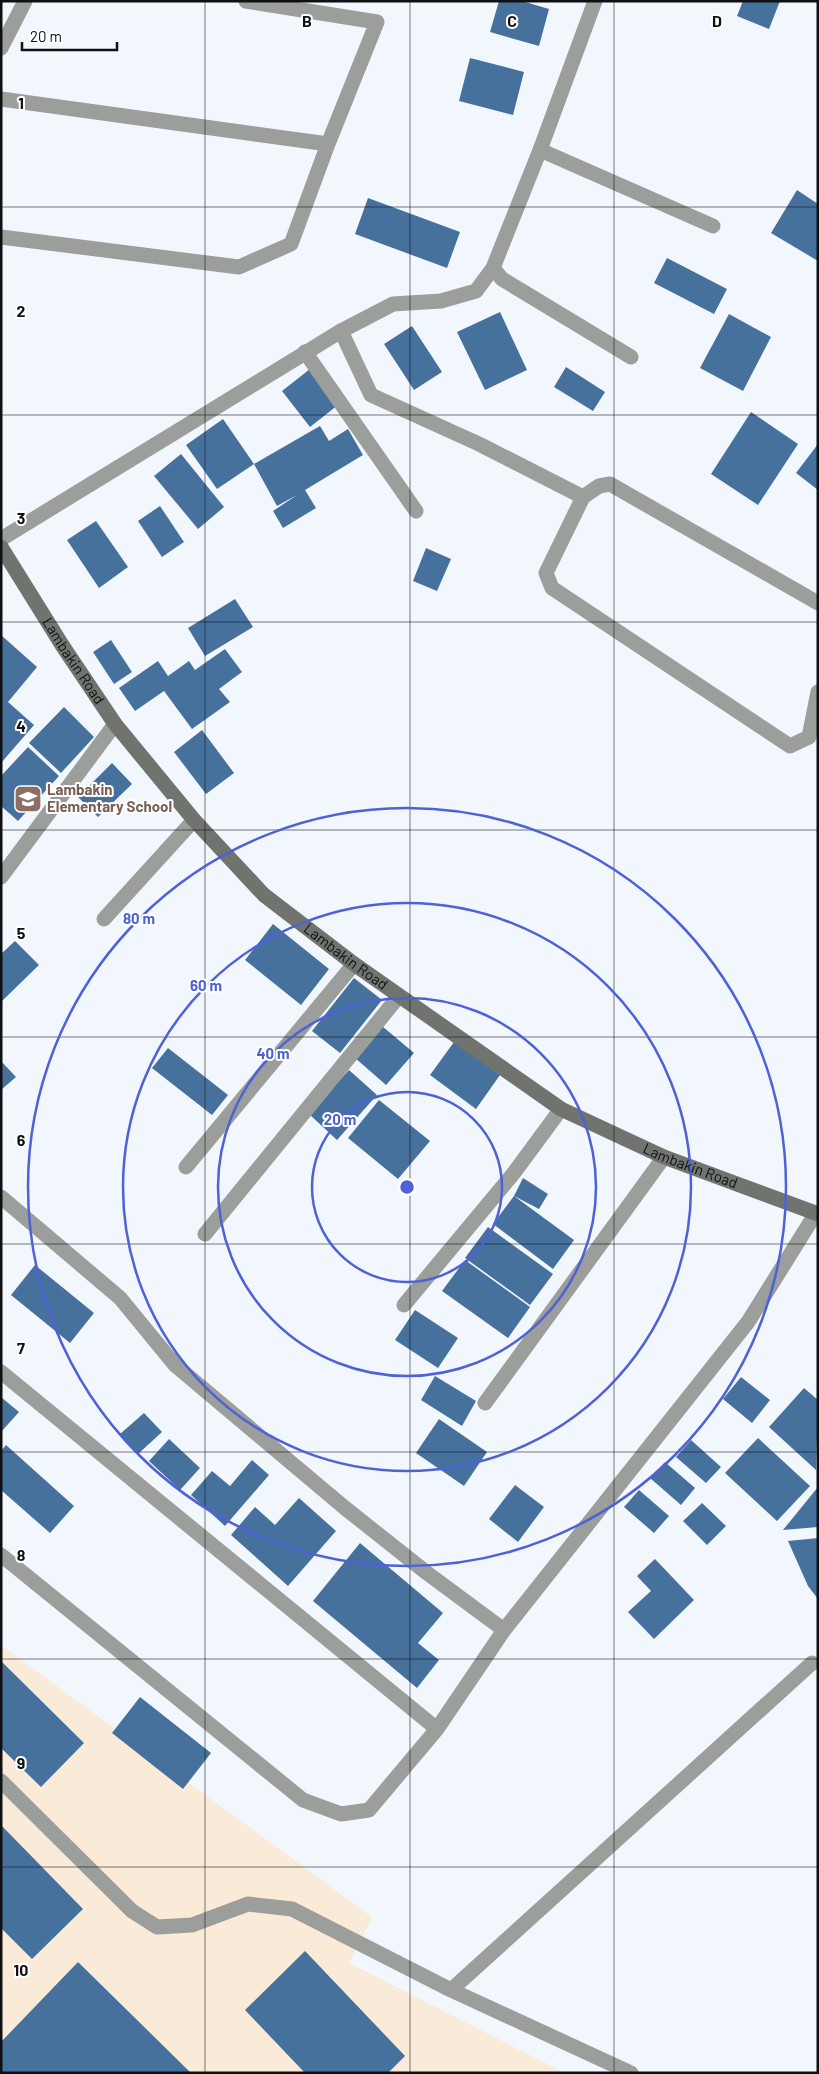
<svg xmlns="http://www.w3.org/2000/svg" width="819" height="2074" font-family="Barlow,sans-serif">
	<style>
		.industrial { fill: #faead8 }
		.building { fill: #47719d }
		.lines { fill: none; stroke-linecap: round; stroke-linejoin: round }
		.lane { stroke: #9b9e9a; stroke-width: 15 }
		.street { stroke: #9b9e9a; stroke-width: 15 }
		.secondary { stroke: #70736e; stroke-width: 15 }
		.grid { fill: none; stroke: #0e1012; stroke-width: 1; stroke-opacity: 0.55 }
		.ring { fill: none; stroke: #4e62d7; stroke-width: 2.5 }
		.labels { text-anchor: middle; stroke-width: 4; stroke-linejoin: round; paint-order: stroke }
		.street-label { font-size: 15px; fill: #0e1012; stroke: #fff }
		.education-label { font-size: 15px; font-weight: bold; fill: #785e54; stroke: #fff; text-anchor: start }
		.grid-label { font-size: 16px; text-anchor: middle; font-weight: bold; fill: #0e1012; stroke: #fff; stroke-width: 4; stroke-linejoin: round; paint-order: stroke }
		.centre { fill: #4e62d7; stroke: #fff; stroke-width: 2.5 }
		.ring-label { font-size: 15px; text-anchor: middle; font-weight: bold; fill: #4e62d7; stroke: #fff; stroke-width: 4; stroke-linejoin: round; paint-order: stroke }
	</style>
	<rect width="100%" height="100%" fill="#f2f7fe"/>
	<path class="industrial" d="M1 1645 372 1917 349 1963 565 2073H1Z"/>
	<path class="building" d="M499 1H522L549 9 539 46 490 32Z
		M743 1H780L769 29 737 16Z
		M470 58 524 72 513 115 459 101Z
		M797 190 818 204V261L771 233Z
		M368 198 460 232 447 268 355 234Z
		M667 258 727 289 714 314 654 283Z
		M500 312 527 370 485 390 457 332Z
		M729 314 771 337 743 391 700 368Z
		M412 326 442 372 414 390 384 344Z
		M566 367 605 392 593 411 554 387Z
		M310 369 338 405 310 427 282 391Z
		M751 412 798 444 758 505 711 474Z
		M223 419 254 464 217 489 186 445Z
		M320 426 329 441 348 429 363 455 305 490 316 508 283 528 273 511 297 495 277 506 254 464Z
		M818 444V490L796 473Z
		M181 454 224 507 198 529 154 476Z
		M160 506 184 542 162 557 138 521Z
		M96 521 128 567 99 588 67 540Z
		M426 548 451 559 437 591 413 581Z
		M235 599 253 627 205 656 188 628Z
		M1 635 37 667 8 702 34 725 1 763Z
		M111 640 132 672 114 684 93 652Z
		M225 649 242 672 219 689 230 702 192 729 164 691 135 711 119 688 158 661 168 676 189 661 195 670Z
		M64 707 94 737 61 773 29 743Z
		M202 730 234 773 206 794 174 752Z
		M28 747 59 776 18 821 1 806V776Z
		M112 763 132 784 98 817 78 797Z
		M273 924 329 969 301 1005 245 960Z
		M15 941 39 965 1 1002V954Z
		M354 978 382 1000 340 1053 312 1031Z
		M382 1026 414 1053 386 1085 354 1057Z
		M454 1042 500 1075 476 1109 430 1075Z
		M168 1048 228 1095 212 1115 152 1068Z
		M1 1061 16 1077 1 1090Z
		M349 1070 377 1095 337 1140 309 1114Z
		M379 1100 430 1141 398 1179 348 1138Z
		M523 1178 548 1194 539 1209 514 1196 574 1240 553 1269 493 1224 514 1196Z
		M488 1227 553 1274 530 1305 465 1258Z
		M465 1260 530 1307 508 1338 442 1291Z
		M35 1265 94 1313 70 1343 11 1295Z
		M415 1310 458 1338 438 1368 395 1340Z
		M435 1376 476 1401 462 1426 421 1400Z
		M741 1377 770 1400 752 1423 723 1399Z
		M804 1388 818 1400 816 1470 769 1427Z
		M1 1397 19 1412 1 1432Z
		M144 1413 162 1432 138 1454 120 1434Z
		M439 1419 487 1452 464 1486 416 1453Z
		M758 1438 810 1486 777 1521 725 1473Z
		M169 1439 200 1468 180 1490 149 1461Z
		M691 1440 721 1467 706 1483 676 1457Z
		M6 1445 74 1506 50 1533 1 1490V1451Z
		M252 1460 269 1475 225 1526 191 1495 212 1471 230 1486Z
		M665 1462 695 1488 681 1505 650 1478Z
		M515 1485 544 1507 518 1542 489 1519Z
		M818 1487V1527L783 1530Z
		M639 1490 669 1516 654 1533 624 1507Z
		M299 1498 336 1531 288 1586 231 1535 255 1507 275 1525Z
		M702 1503 726 1526 707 1545 683 1521Z
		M818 1538V1599L808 1586 788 1541Z
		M360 1543 443 1613 418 1643 439 1660 417 1688 313 1601Z
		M655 1559 694 1600 654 1639 628 1612 651 1591 637 1576Z
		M1 1661 84 1743 41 1787 1 1748Z
		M140 1697 211 1753 183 1789 112 1733Z
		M1 1825 83 1909 32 1959 1 1928Z
		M305 1951 405 2056 388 2073H305L245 2010Z
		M78 1962 191 2073H1V2042Z"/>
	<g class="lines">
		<path class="lane" d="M540 150 713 226
			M493 268 502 279 631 357
			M341 331 371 395 479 444 583 497
			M305 352 416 511
			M818 603 610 484 599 486 583 497 546 573 552 588 790 746 809 737 818 692
			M1 877 115 724
			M104 919 194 820
			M1 1197 120 1298 175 1365 345 1508 427 1573 504 1630
			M1 1372 437 1729
			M1 1555 303 1800 341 1814 369 1810 437 1729 504 1630 748 1322 816 1213
			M1 1781 132 1911 157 1927 192 1925 248 1904 292 1909 451 1990 631 2073
			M451 1990 812 1663"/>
		<path class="street" d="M1 48 25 1
			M1 99 328 144
			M1 237 239 267 291 244 328 144 377 22 246 1
			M1 539 341 331 393 304 441 301 476 291 493 268 540 150 595 1
			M186 1167 354 964
			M205 1234 399 996
			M404 1305 513 1174 561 1109
			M485 1403 664 1157"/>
		<path class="secondary" id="s1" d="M1 547 62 645 115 724 194 820 264 895 354 964 561 1109 664 1157 818 1214"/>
	</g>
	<path class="grid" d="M205 1V2073M410 1V2073M614 1V2073M1 207H818M1 415H818M1 622H818M1 830H818M1 1037H818M1 1244H818M1 1452H818M1 1659H818M1 1867H818"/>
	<g class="ring">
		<circle cx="407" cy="1187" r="95"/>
		<circle cx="407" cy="1187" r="189"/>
		<circle cx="407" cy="1187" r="284"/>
		<circle cx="407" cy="1187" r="379"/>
	</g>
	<defs>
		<symbol id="school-square" viewBox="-11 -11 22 22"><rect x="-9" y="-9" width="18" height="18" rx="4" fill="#8d6e63" stroke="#fff"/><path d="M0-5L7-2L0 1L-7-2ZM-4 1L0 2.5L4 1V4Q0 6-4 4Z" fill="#fff"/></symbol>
	</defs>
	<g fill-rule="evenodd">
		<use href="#school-square" x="12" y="783" width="32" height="32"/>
	</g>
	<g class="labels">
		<g class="street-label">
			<text dy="5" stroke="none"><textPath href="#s1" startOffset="135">Lambakin Road</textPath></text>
			<text dy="5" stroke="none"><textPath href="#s1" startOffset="540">Lambakin Road</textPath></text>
			<text dy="5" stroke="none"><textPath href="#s1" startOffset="945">Lambakin Road</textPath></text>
		</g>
		<g class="education-label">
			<text x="47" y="795">Lambakin<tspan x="47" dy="17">Elementary School</tspan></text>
		</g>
	</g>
	<g class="grid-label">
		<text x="307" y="27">B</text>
		<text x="512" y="27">C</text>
		<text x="717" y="27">D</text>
		<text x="21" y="109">1</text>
		<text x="21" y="317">2</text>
		<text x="21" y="524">3</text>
		<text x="21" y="732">4</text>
		<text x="21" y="939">5</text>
		<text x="21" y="1146">6</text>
		<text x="21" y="1354">7</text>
		<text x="21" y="1561">8</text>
		<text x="21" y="1769">9</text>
		<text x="21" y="1976">10</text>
	</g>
	<circle cx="407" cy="1187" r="8" class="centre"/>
	<g class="ring-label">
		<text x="139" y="924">80 m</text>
		<text x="206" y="991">60 m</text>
		<text x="273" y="1059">40 m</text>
		<text x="340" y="1125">20 m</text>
	</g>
	<rect width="819" height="2074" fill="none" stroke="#0e1012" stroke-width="5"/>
	<path d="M22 42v8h95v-8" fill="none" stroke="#0e1012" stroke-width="2.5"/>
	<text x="30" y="42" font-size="15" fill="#0e1012" stroke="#ffffff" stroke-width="4" paint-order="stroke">20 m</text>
</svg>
